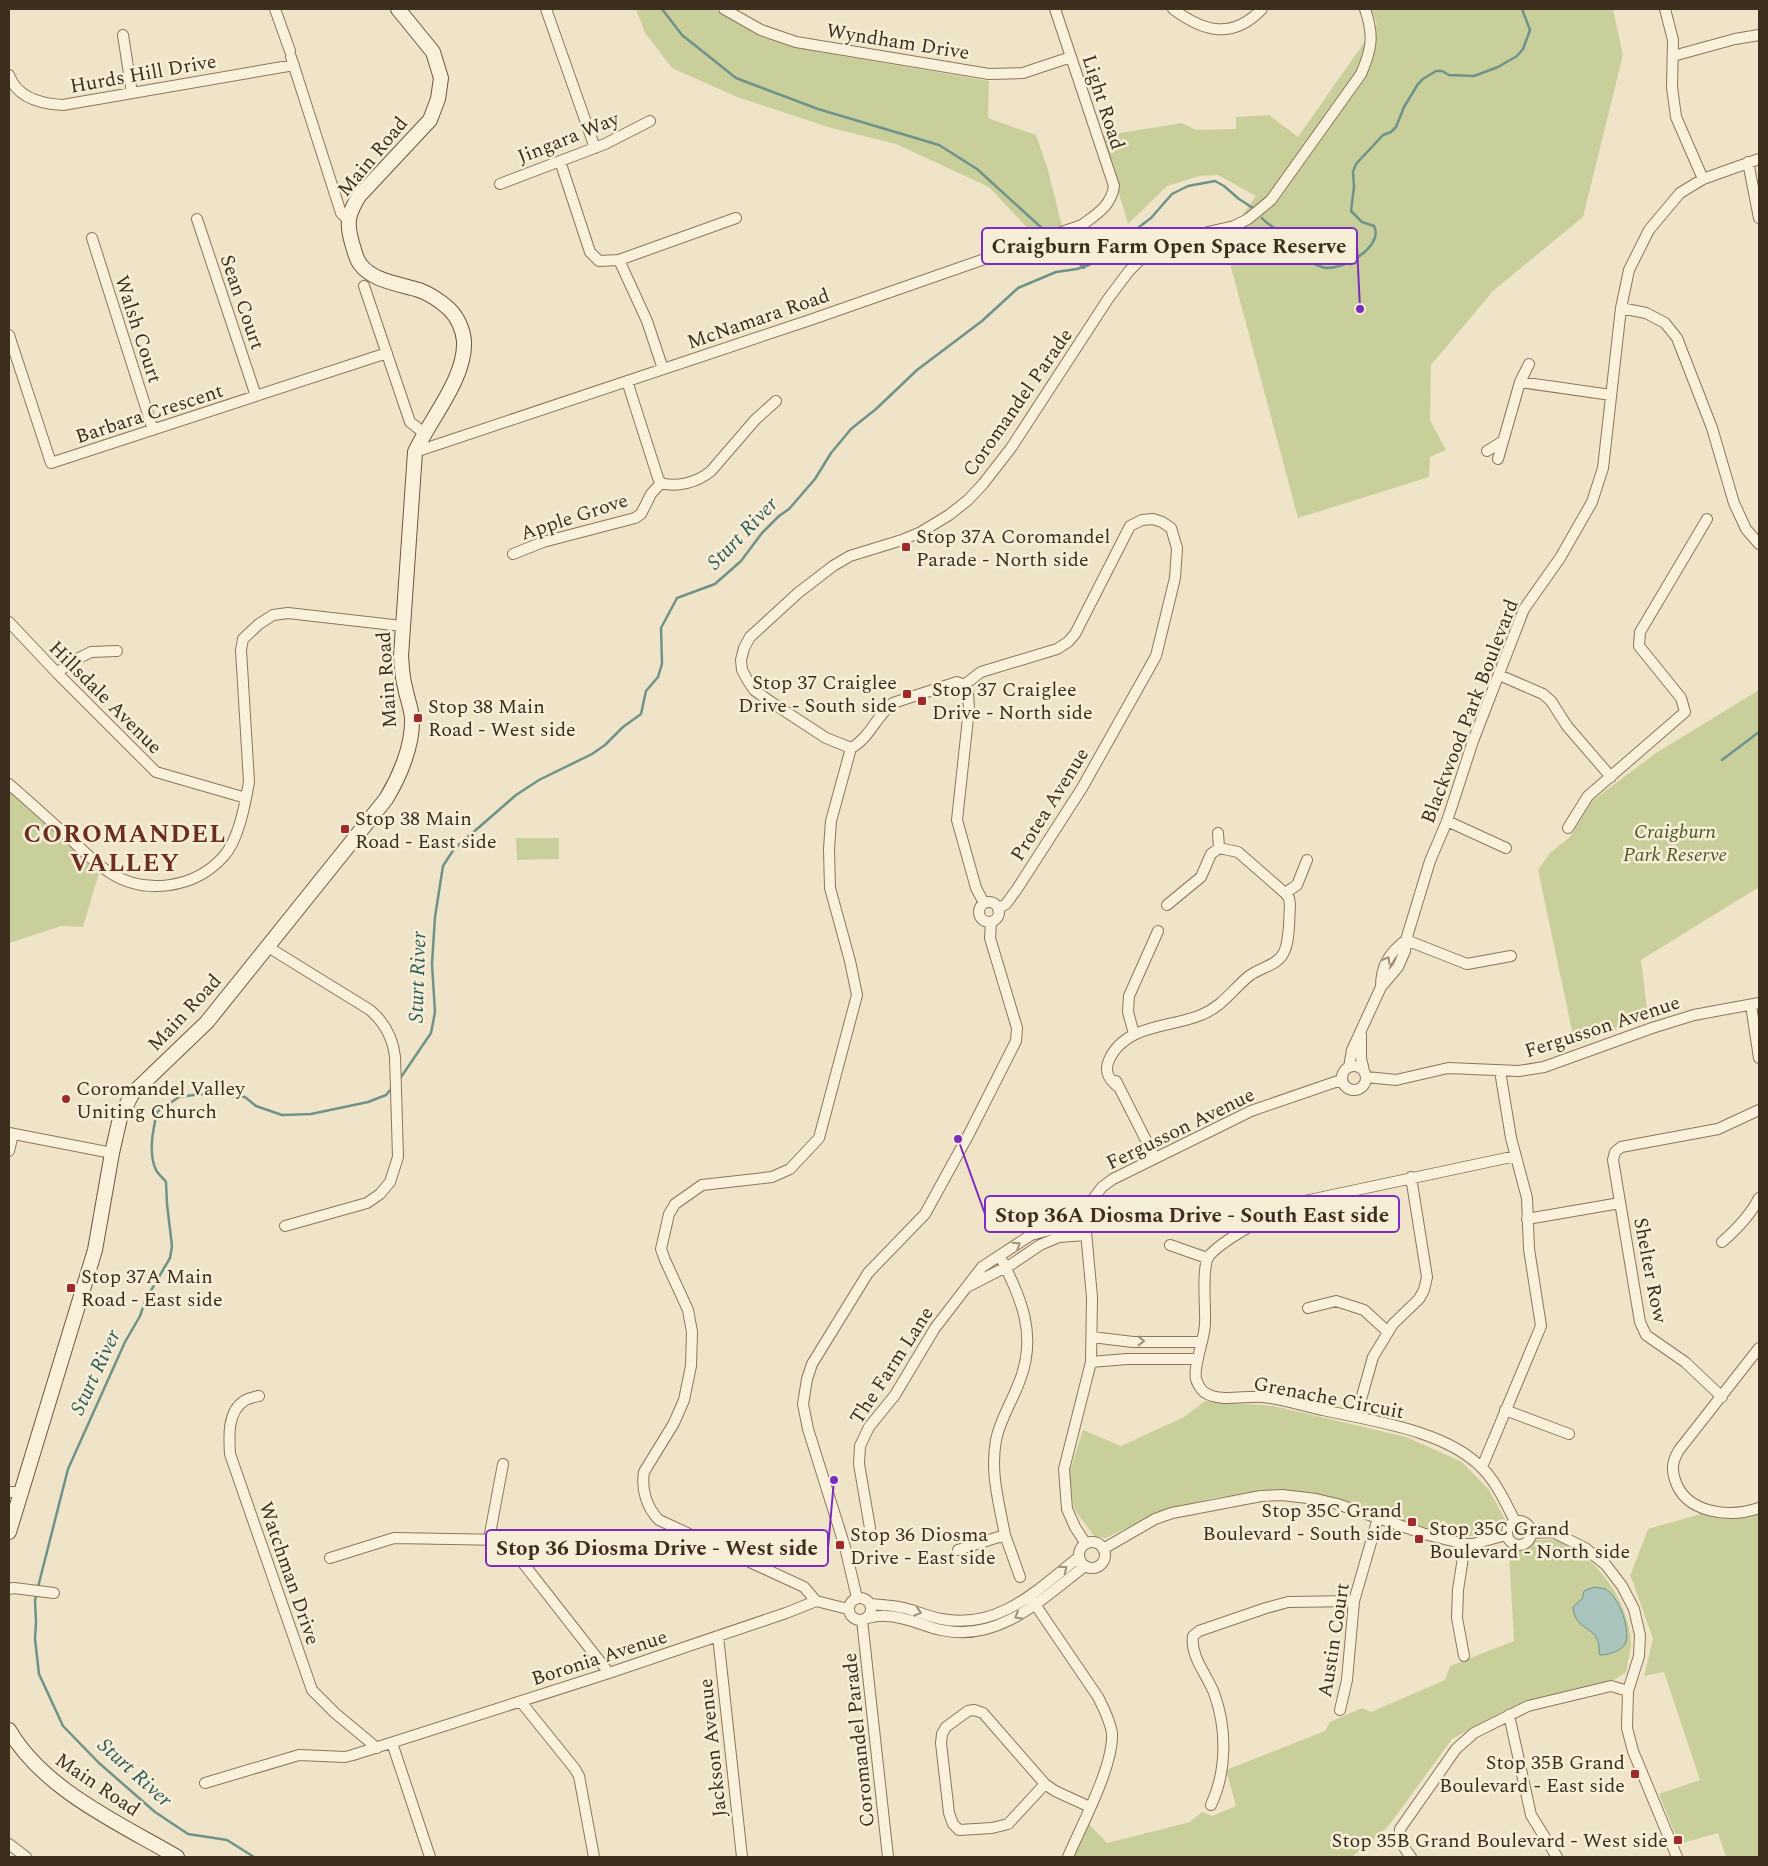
<svg xmlns="http://www.w3.org/2000/svg" width="1768" height="1866" font-family="Spectral,serif">
	<style>
		.green { fill: #c9cf9b }
		.water { fill: #a9c4bc; stroke: #6f938a }
		.lines { fill: none; stroke-linecap: round; stroke-linejoin: round }
		.stream { stroke: #6f938a; stroke-width: 2.5 }
		.street-casing { stroke: #8d765c; stroke-width: 12 }
		.secondary-casing { stroke: #6f573f; stroke-width: 16 }
		.street { stroke: #faf1dc; stroke-width: 10 }
		.secondary { stroke: #faf1dc; stroke-width: 14 }
		.oneway { stroke: #9c907e }
		.poi-dot { fill: #9e2a2b; stroke: #f7eed8; stroke-width: 2 }
		.labels { text-anchor: middle; stroke-width: 5; stroke-linejoin: round; paint-order: stroke }
		.street-label { font-size: 20px; fill: #3d2e20; stroke: #f7eed8 }
		.poi-label { font-size: 20px; fill: #3d2e20; stroke: #f7eed8; text-anchor: start }
		.park-label { font-size: 20px; font-style: italic; fill: #4d5a26; stroke: #f7eed8 }
		.water-label { font-size: 21px; font-style: italic; fill: #2f5d5a; stroke: #f7eed8 }
		.district-label { font-size: 25px; font-weight: bold; letter-spacing: 1px; fill: #6b2e1e; stroke: #f7eed8 }
		.leader { fill: none; stroke: #7b2cbf; stroke-width: 2 }
		.callout-dot { fill: #7b2cbf; stroke: #f7eed8; stroke-width: 2 }
		.callout { fill: #f7eed8; stroke: #7b2cbf; stroke-width: 2 }
		.callout-label { font-size: 21px; text-anchor: middle; font-weight: bold; fill: #3d2e20 }
	</style>
	<rect width="100%" height="100%" fill="#f0e4c8"/>
	<path class="green" d="M636 9H714L762 33 819 52 989 81 988 118 1036 135 1048 170 1062 226 1034 235 989 187 896 144 831 128 737 97 672 68 645 33Z
		M1371 9H1613L1623 55 1583 217 1493 291 1431 365 1430 420 1446 450 1430 457 1429 477 1298 518 1224 241 1256 196 1218 175 1199 176 1167 186 1128 224 1102 136 1182 123 1196 130 1236 129V117L1269 115 1298 137 1377 24Z
		M1759 690V887L1641 960 1648 1018 1575 1045 1538 870 1550 853 1570 837 1592 801 1656 753Z
		M9 791 99 873 83 927 61 926 9 943Z
		M516 838H559V859L517 860Z
		M1205 1401 1274 1406 1406 1437 1462 1462 1489 1490 1506 1521 1485 1534 1470 1536 1448 1534 1323 1497 1267 1491 1212 1498 1157 1513 1106 1538 1095 1537 1074 1509 1069 1474 1083 1430 1121 1446 1184 1417Z
		M1759 1513V1857H1726L1718 1833 1679 1844 1659 1794 1700 1780 1664 1672 1644 1676 1653 1639 1633 1582 1630 1576 1648 1529 1701 1514 1722 1517 1754 1516Z
		M1536 1540C1544 1540 1556 1538 1563 1542 1598 1559 1628 1601 1631 1641 1631 1650 1628 1662 1626 1672L1616 1679 1531 1700 1498 1714 1452 1739 1387 1828 1352 1857H1072L1087 1822 1107 1843 1190 1822 1202 1812 1212 1816 1236 1806 1226 1770 1325 1731 1330 1722 1362 1708 1371 1712 1445 1680 1450 1666 1514 1641 1509 1552 1525 1550Z"/>
	<path class="water" d="M1594 1587C1598 1588 1602 1588 1605 1589 1619 1596 1630 1628 1626 1642 1623 1651 1608 1655 1600 1655 1598 1650 1600 1644 1597 1639 1591 1626 1575 1629 1573 1607L1582 1599 1584 1591Z"/>
	<g class="lines">
		<path class="stream" d="M662 9 682 35 736 78 818 109 939 145 977 169 1044 230
			M1262 218C1266 223 1272 226 1277 230 1293 244 1301 261 1322 267 1339 273 1385 247 1374 226L1362 222 1351 211 1354 187 1353 172 1356 164 1383 135 1391 132 1396 127 1404 107 1418 84 1423 79 1436 71H1442L1449 75 1474 76 1498 67 1517 56 1523 49 1530 30 1522 9
			M1062 247 1084 268
			M1722 760 1759 732
			M399 1080 431 1033 435 1012 432 964 435 917 443 866 454 849 516 795 539 780 592 754 605 745 623 727 641 714 646 691 658 677 662 664 661 628 677 598 715 584 741 561 762 533 779 516 789 509 815 479 831 453 851 429 876 409 917 370 982 321 1018 288 1056 272 1077 269 1089 265 1151 218 1172 194 1188 186 1215 181 1224 186 1239 199 1253 208
			M38 1587 68 1469 125 1342 140 1316 146 1299 170 1258 172 1246 167 1204 166 1182C163 1178 158 1174 156 1170 148 1153 153 1130 157 1112L179 1097 201 1094 245 1097 256 1106 282 1115 311 1114 368 1102 386 1095 392 1088
			M37 1593 35 1600 36 1622 35 1639 39 1674 63 1726 99 1763 155 1812 188 1834 227 1840 254 1857"/>
		<defs>
			<path id="street" d="M275 9 290 51
				M546 9 595 148
				M724 9 761 30 796 42 989 74 1023 73 1071 57
				M1173 9C1204 32 1232 40 1262 9
				M1665 9 1673 40 1672 87 1676 117 1703 179
				M123 35 132 93
				M1673 56 1735 39 1759 35
				M291 57 341 213 348 220
				M9 75C17 98 41 104 63 105L294 65
				M560 161 590 252 599 261 619 260
				M1748 162 1759 218
				M500 184 605 144 650 121
				M197 219 256 396
				M92 238 153 430
				M364 286 410 422 424 433
				M1621 308 1646 313 1665 323 1677 338 1712 428 1734 503 1746 529 1759 544
				M9 335 51 463 387 353
				M663 369 647 321 619 260 736 218
				M627 381 658 478 661 483C677 488 698 482 711 471L755 420 776 401
				M1520 382 1529 364
				M1487 451 1503 441
				M415 452 810 320 1082 225C1097 214 1111 206 1114 186L1055 9
				M1498 459 1520 382 1611 395
				M513 554 543 542 635 518 641 514 651 494 661 483
				M9 622 57 673 156 772 246 798
				M57 673 71 662 91 652 117 651
				M1499 675 1543 694 1551 701 1567 726 1611 777
				M964 685 981 672 1057 649 1068 642 1075 634 1130 526 1142 520 1153 519 1162 522 1171 528 1177 548 1175 578 1156 656 1082 788 1017 889 1006 904 998 909
				M964 685 968 693 969 709 957 820 976 888 984 903
				M851 748 826 738 771 702 754 690 748 681 742 670 741 660 744 648 750 637 798 593 833 566 850 556 902 540 921 532 949 515 968 500 983 484 1011 448 1108 299 1129 271 1144 256 1169 241 1234 226 1248 219 1271 200 1361 74C1372 49 1374 35 1365 9
				M851 748C870 738 876 716 893 703L957 682 964 685
				M9 784C32 804 54 824 77 845 87 854 97 865 109 872 145 896 195 888 223 857 239 840 245 804 249 782L241 650 243 639 259 624 273 615 288 613 402 626
				M1447 821 1506 848
				M1568 828 1588 796 1685 712 1681 698 1639 646 1640 632 1707 519
				M1218 833 1219 848
				M1285 893 1297 885 1307 860
				M979 912a10 10 0 1 1 20 0a10 10 0 1 1-20 0Z
				M1406 940 1467 964 1511 956
				M268 947 370 1010C384 1022 393 1038 395 1057L398 1157 390 1182 380 1194 367 1203 285 1226
				M1381 987C1381 966 1389 953 1406 940
				M1751 1005 1759 1058
				M1134 1034 1128 1012 1129 996 1158 931
				M1361 1035V1058L1364 1071
				M1342 1078a12 12 0 1 1 24 0a12 12 0 1 1-24 0Z
				M1349 1067 1352 1050 1381 987 1398 967 1405 951 1406 940 1430 861 1447 821 1473 741 1524 609 1560 558 1592 502 1603 468 1621 308 1629 270 1649 230 1680 193 1703 179 1759 159
				M1366 1077 1396 1080 1448 1068 1519 1071 1544 1067 1652 1028 1694 1015 1759 1003
				M1116 1081 1155 1158
				M1117 1086C1109 1079 1104 1072 1109 1060 1125 1024 1170 1028 1201 1015 1223 1006 1232 990 1249 976 1259 968 1276 966 1283 954 1290 943 1289 917 1290 905L1289 898 1285 893 1238 852 1219 848 1211 854 1201 877 1167 905
				M9 1133 112 1153
				M9 1151 13 1134
				M1527 1219 1620 1203
				M1722 1242C1737 1229 1750 1216 1759 1198
				M1170 1245 1207 1258
				M969 1286 1012 1264 1040 1245 1059 1237 1085 1235
				M1308 1308 1336 1301 1364 1310 1388 1332
				M1092 1337 1133 1342H1202
				M1759 1348 1679 1450C1673 1460 1671 1468 1675 1480 1686 1514 1730 1518 1759 1508
				M1091 1362 1127 1359H1198
				M259 1396C254 1397 248 1398 244 1401 227 1412 229 1438 230 1454L312 1690 335 1713 377 1748
				M1722 1397 1685 1362 1646 1335 1640 1322 1613 1160 1615 1152 1621 1147 1718 1129 1759 1110
				M1505 1410 1569 1434
				M1356 1417 1373 1357 1393 1324 1419 1299 1424 1290 1427 1277 1411 1177
				M1482 1467 1541 1326 1529 1249 1527 1198 1511 1138 1500 1071
				M9 1492H22
				M1507 1533a12 12 0 1 1 24 0a12 12 0 1 1-24 0Z
				M1515 1521C1505 1502 1496 1481 1481 1467 1444 1430 1372 1421 1323 1410 1303 1406 1283 1399 1263 1397 1245 1395 1219 1403 1204 1392 1201 1390 1197 1383 1196 1379 1193 1365 1205 1339 1205 1323 1206 1308 1201 1267 1209 1256 1222 1240 1280 1208 1300 1202L1516 1156
				M870 1528 859 1464 860 1446 869 1427 895 1395 935 1328 982 1267 1031 1235 1057 1228 1085 1226
				M1531 1533 1553 1532 1585 1548 1606 1565 1622 1586 1634 1609 1640 1635 1639 1656 1628 1691 1627 1728 1633 1751 1677 1857
				M1005 1535 1020 1577
				M489 1539 503 1464
				M1079 1555a13 13 0 1 1 26 0a13 13 0 1 1-26 0Z
				M1086 1544 1075 1527 1067 1509 1064 1469 1091 1362 1092 1297 1085 1221 1093 1199 1102 1187 1113 1179 1251 1111 1341 1080
				M1103 1549 1155 1519 1172 1513 1261 1496 1282 1495 1316 1499 1337 1504 1428 1535 1465 1544H1473L1506 1535
				M958 1550 1005 1535C999 1503 990 1473 996 1440 1000 1419 1013 1400 1020 1380 1038 1333 1020 1297 1000 1256
				M330 1558 394 1538 505 1540 609 1673
				M9 1589 14 1588 54 1593
				M1030 1597 1098 1697C1104 1709 1110 1720 1112 1733 1114 1766 1081 1826 1068 1857
				M849 1609a11 11 0 1 1 22 0a11 11 0 1 1-22 0Z
				M857 1598 845 1547 808 1429 803 1404 807 1379 812 1364 868 1273 925 1214 970 1132 1016 1041 1017 1028 990 938 991 922
				M870 1604C881 1605 893 1605 904 1608 917 1611 929 1617 941 1619 999 1630 1037 1590 1079 1557
				M848 1609 816 1601 804 1587 659 1520C647 1508 641 1490 644 1472L674 1423 684 1400 691 1366 692 1332 688 1310 665 1260 661 1249 669 1214 675 1204 702 1185 772 1177 790 1169 819 1138 857 995 850 961 830 888 829 849 831 821 851 748
				M867 1618C873 1617 880 1615 886 1616 905 1616 923 1626 941 1630 999 1643 1043 1598 1085 1566
				M862 1620 888 1857
				M718 1636 742 1857
				M1464 1656 1457 1618 1458 1590 1465 1544
				M521 1702 575 1769 579 1776 594 1857
				M1340 1710 1347 1680 1354 1601 1378 1518
				M1509 1715 1531 1815 1557 1857
				M392 1743 430 1857
				M205 1783 299 1755 345 1757 353 1755 609 1673 786 1613 816 1601
				M1045 1784 1008 1824 992 1828 959 1830 953 1824 949 1813 941 1743 942 1734 946 1727 968 1711 974 1710 983 1713 1045 1784 1055 1791 1090 1807
				M1211 1805C1227 1771 1227 1728 1214 1693 1207 1675 1190 1656 1193 1636L1199 1631 1266 1608 1288 1602 1354 1601
				M9 1844 26 1857
				M1411 1857C1404 1848 1399 1842 1400 1829L1456 1749 1474 1733 1528 1706 1611 1686 1628 1691"/>
			<path id="secondary" d="M9 1532 95 1250 112 1153 120 1118 132 1094 207 1022 386 799C400 776 413 745 412 718 411 707 407 698 405 687 402 677 402 667 401 656L415 452C430 419 466 378 464 341 463 329 457 316 448 308 439 300 430 294 419 290 400 284 372 281 360 264 356 259 354 249 352 243 346 222 348 214 359 196L430 120 438 99 441 78 433 52 398 9
				M9 1730C44 1790 119 1823 177 1857"/>
		</defs>
		<use href="#street" class="street-casing"/>
		<use href="#secondary" class="secondary-casing"/>
		<use href="#street" class="street"/>
		<use href="#secondary" class="secondary"/>
	</g>
	<defs><path id="oneway-chevron" d="M-2-3.5L2.5 0L-2 3.5" fill="none" stroke-width="1.6" stroke-linecap="round" stroke-linejoin="round" transform="scale(1.25)"/></defs>
	<g class="oneway">
		<use href="#oneway-chevron" transform="translate(1387 960) rotate(-60)"/>
		<use href="#oneway-chevron" transform="translate(1017 1245) rotate(-33)"/>
		<use href="#oneway-chevron" transform="translate(1141 1341)"/>
		<use href="#oneway-chevron" transform="translate(1064 1569) rotate(-38)"/>
		<use href="#oneway-chevron" transform="translate(918 1612) rotate(17)"/>
		<use href="#oneway-chevron" transform="translate(1018 1616) rotate(149)"/>
	</g>
	<g class="poi-dot">
		<rect x="901" y="542" width="10" height="10" rx="2.5"/>
		<rect x="902" y="689" width="10" height="10" rx="2.5"/>
		<rect x="917" y="696" width="10" height="10" rx="2.5"/>
		<rect x="413" y="713" width="10" height="10" rx="2.5"/>
		<rect x="340" y="824" width="10" height="10" rx="2.5"/>
		<circle cx="66" cy="1099" r="5"/>
		<rect x="66" y="1283" width="10" height="10" rx="2.5"/>
		<rect x="1407" y="1517" width="10" height="10" rx="2.5"/>
		<rect x="1414" y="1534" width="10" height="10" rx="2.5"/>
		<rect x="835" y="1540" width="10" height="10" rx="2.5"/>
		<rect x="1630" y="1769" width="10" height="10" rx="2.5"/>
		<rect x="1673" y="1835" width="10" height="10" rx="2.5"/>
	</g>
	<g class="labels">
		<g class="street-label">
			<text transform="translate(898 41) rotate(9)" y="7">Wyndham Drive</text>
			<text transform="translate(143 73) rotate(-10)" y="7">Hurds Hill Drive</text>
			<text transform="translate(1104 102) rotate(72)" y="7">Light Road</text>
			<text transform="translate(568 137) rotate(-22)" y="7">Jingara Way</text>
			<text transform="translate(372 156) rotate(-50)" y="7">Main Road</text>
			<text transform="translate(243 302) rotate(71)" y="7">Sean Court</text>
			<text transform="translate(758 318) rotate(-19)" y="7">McNamara Road</text>
			<text transform="translate(139 329) rotate(72)" y="7">Walsh Court</text>
			<text transform="translate(1017 402) rotate(-55)" y="7">Coromandel Parade</text>
			<text transform="translate(149 413) rotate(-18)" y="7">Barbara Crescent</text>
			<text transform="translate(574 516) rotate(-18)" y="7">Apple Grove</text>
			<text transform="translate(386 680) rotate(-94)" y="7">Main Road</text>
			<text transform="translate(106 697) rotate(45)" y="7">Hillsdale Avenue</text>
			<text transform="translate(1469 711) rotate(-69)" y="7">Blackwood Park Boulevard</text>
			<text transform="translate(1049 804) rotate(-58)" y="7">Protea Avenue</text>
			<text transform="translate(184 1012) rotate(-47)" y="7">Main Road</text>
			<text transform="translate(1602 1026) rotate(-18)" y="7">Fergusson Avenue</text>
			<text transform="translate(1180 1128) rotate(-26)" y="7">Fergusson Avenue</text>
			<text transform="translate(1651 1270) rotate(79)" y="7">Shelter Row</text>
			<text transform="translate(891 1365) rotate(-57)" y="7">The Farm Lane</text>
			<text transform="translate(1329 1397) rotate(11)" y="7">Grenache Circuit</text>
			<text transform="translate(290 1573) rotate(71)" y="7">Watchman Drive</text>
			<text transform="translate(1333 1640) rotate(-81)" y="7">Austin Court</text>
			<text transform="translate(599 1657) rotate(-18)" y="7">Boronia Avenue</text>
			<text transform="translate(858 1740) rotate(-96)" y="7">Coromandel Parade</text>
			<text transform="translate(712 1748) rotate(-96)" y="7">Jackson Avenue</text>
			<text transform="translate(98 1784) rotate(34)" y="7">Main Road</text>
		</g>
		<g class="poi-label">
			<text x="916" y="543">Stop 37A Coromandel<tspan x="916" dy="23">Parade - North side</tspan></text>
			<text x="897" y="689" text-anchor="end">Stop 37 Craiglee<tspan x="897" dy="23">Drive - South side</tspan></text>
			<text x="932" y="696">Stop 37 Craiglee<tspan x="932" dy="23">Drive - North side</tspan></text>
			<text x="428" y="713">Stop 38 Main<tspan x="428" dy="23">Road - West side</tspan></text>
			<text x="355" y="825">Stop 38 Main<tspan x="355" dy="23">Road - East side</tspan></text>
			<text x="76" y="1095">Coromandel Valley<tspan x="76" dy="23">Uniting Church</tspan></text>
			<text x="81" y="1283">Stop 37A Main<tspan x="81" dy="23">Road - East side</tspan></text>
			<text x="1402" y="1517" text-anchor="end">Stop 35C Grand<tspan x="1402" dy="23">Boulevard - South side</tspan></text>
			<text x="1429" y="1535">Stop 35C Grand<tspan x="1429" dy="23">Boulevard - North side</tspan></text>
			<text x="850" y="1541">Stop 36 Diosma<tspan x="850" dy="23">Drive - East side</tspan></text>
			<text x="1625" y="1769" text-anchor="end">Stop 35B Grand<tspan x="1625" dy="23">Boulevard - East side</tspan></text>
			<text x="1668" y="1847" text-anchor="end">Stop 35B Grand Boulevard - West side</text>
		</g>
		<g class="park-label">
			<text x="1675" y="838">Craigburn<tspan x="1675" dy="23">Park Reserve</tspan></text>
		</g>
		<g class="water-label">
			<text transform="translate(742 533) rotate(-46)" y="7">Sturt River</text>
			<text transform="translate(417 977) rotate(-88)" y="7">Sturt River</text>
			<text transform="translate(95 1372) rotate(-65)" y="7">Sturt River</text>
			<text transform="translate(135 1772) rotate(42)" y="7">Sturt River</text>
		</g>
		<g class="district-label">
			<text x="125" y="842">COROMANDEL<tspan x="125" dy="29">VALLEY</tspan></text>
		</g>
	</g>
	<path class="leader" d="M1360 309L1357 246M958 1139L985 1214M834 1480L828 1548"/>
	<g class="callout-dot">
		<circle cx="1360" cy="309" r="5"/>
		<circle cx="958" cy="1139" r="5"/>
		<circle cx="834" cy="1480" r="5"/>
	</g>
	<g class="callout">
		<rect x="982" y="228" width="375" height="36" rx="5"/>
		<rect x="985" y="1196" width="414" height="36" rx="5"/>
		<rect x="486" y="1530" width="342" height="36" rx="5"/>
	</g>
	<g class="callout-label">
		<text x="1169" y="253">Craigburn Farm Open Space Reserve</text>
		<text x="1192" y="1222">Stop 36A Diosma Drive - South East side</text>
		<text x="657" y="1555">Stop 36 Diosma Drive - West side</text>
	</g>
	<rect width="1768" height="1866" fill="none" stroke="#3d2e20" stroke-width="20"/>
</svg>
